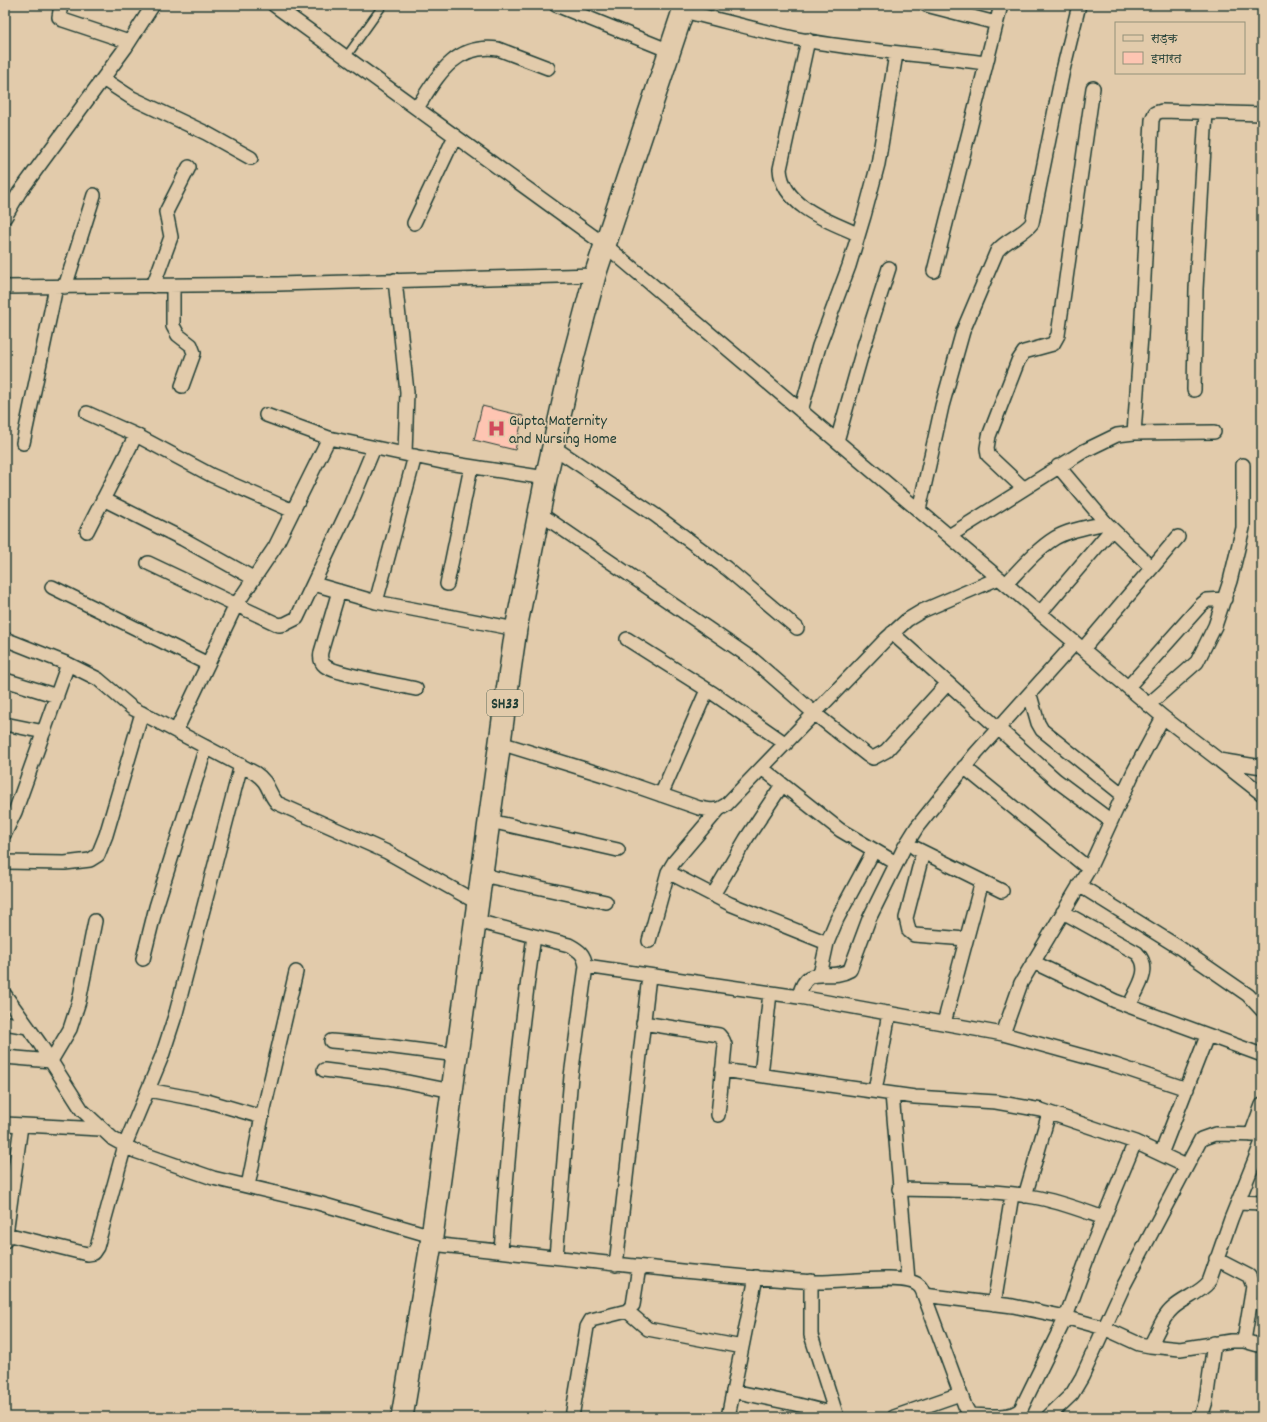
<svg xmlns="http://www.w3.org/2000/svg" width="1267" height="1422" font-family="Dekko,'Playpen Sans Deva',sans-serif">
	<style>
		.building { fill: #fec5b2; stroke: #1f3d34 }
		.lines { fill: none; stroke-linecap: round; stroke-linejoin: round }
		.lane-casing { stroke: #1f3d34; stroke-width: 10 }
		.street-casing { stroke: #1f3d34; stroke-width: 16 }
		.primary-casing { stroke: #1f3d34; stroke-width: 24 }
		.lane { stroke: #e2cbab; stroke-width: 7 }
		.street { stroke: #e2cbab; stroke-width: 13 }
		.primary { stroke: #e2cbab; stroke-width: 21 }
		.labels { text-anchor: middle; stroke-width: 3.5; stroke-linejoin: round; paint-order: stroke }
		.shield { fill: #e2cbab; stroke: #5a6858; stroke-width: 1 }
		.shield-label { font-size: 15px; font-weight: bold; fill: #1f3d34 }
		.poi-label { font-size: 16px; fill: #1f3d34; stroke: #e2cbab; text-anchor: start }
	</style>
	<rect width="100%" height="100%" fill="#e2cbab"/>
	<filter id="ink" filterUnits="userSpaceOnUse"><feTurbulence type="fractalNoise" baseFrequency=".025" numOctaves="2"/><feDisplacementMap in="SourceGraphic" scale="8" xChannelSelector="R" yChannelSelector="G"/><feConvolveMatrix kernelMatrix="1 2 1 2 8 2 1 2 1" color-interpolation-filters="sRGB"/></filter>
	<g filter="url(#ink)">
		<path class="building" d="M482 406 523 416 515 450 474 440Z"/>
		<g class="lines">
			<defs>
				<path id="lane" d="M346 57 383 5"/>
				<path id="street" d="M61 5 59 17 63 20 129 42
					M274 5 605 245 1163 717 1219 760 1262 767
					M556 5 670 51
					M926 5 996 23
					M683 11C721 20 760 31 798 39 860 51 923 54 986 63
					M808 40 780 169C782 206 830 222 858 234
					M103 79 132 98 206 133 251 158
					M417 108C437 77 454 43 498 49L548 68
					M5 217 19 193 126 47 153 5
					M414 223 455 136
					M934 271 1001 5
					M395 280 407 392 405 454
					M153 286 171 237 166 212 189 167
					M173 286V326L178 335 191 345 194 353 182 386
					M5 287 278 284 595 275
					M65 287 94 195
					M1194 390 1196 289 1206 112
					M801 411 819 346 849 266 864 216 878 164 896 54
					M87 413 136 435 211 475 293 511
					M266 415 329 438 442 462 546 478
					M1134 433 1141 336 1152 120 1155 113 1162 111 1262 114
					M837 441 864 346 889 268
					M23 443 56 287
					M553 447 655 515 726 568 797 628
					M1058 466 1106 523 1152 568
					M1023 488 988 455 987 448 989 436 1018 361 1024 352 1053 344 1058 335 1093 88
					M103 499 183 539 253 578
					M919 510 942 406 963 331 997 251C1007 239 1023 235 1032 223L1063 70 1079 5
					M539 513 751 658 814 713 867 755 873 758 886 751 948 683
					M87 531 136 435
					M949 536 1084 451 1117 435 1134 433 1214 432
					M148 563 279 625 285 624 297 618 349 508 374 448
					M314 584 376 602 516 629
					M447 584 471 467
					M1006 584C1021 568 1037 549 1055 538 1070 529 1090 527 1106 523
					M52 587 208 664
					M339 591 321 652C320 657 320 662 325 666 335 674 399 685 416 689
					M376 602 415 456
					M1040 613 1112 529
					M892 633 1056 780 1111 821
					M5 639 68 664 98 679 132 708 255 773C270 783 267 792 277 803L387 852 478 903
					M627 639 714 694 786 744
					M1083 649 1178 537
					M5 680 57 696
					M1128 687 1201 605 1207 600 1225 599
					M1030 695 1038 723 1042 730 1123 795
					M1148 705 1197 662 1215 626 1230 581 1243 528V465
					M5 724 44 732
					M176 731 236 605 275 547 329 438
					M500 743 607 776 699 808 711 810 719 809 726 805 886 639 907 620 922 611 999 578
					M1220 761 1262 794
					M964 767 1089 869
					M763 769 840 830 896 863
					M661 795 707 690
					M490 821 618 850
					M5 833 15 812 68 664
					M915 848 1002 891
					M923 852 906 918 909 931 914 935 966 939
					M5 862 65 863 90 860 98 855 106 835 142 713
					M668 872 730 904 827 943
					M482 875 606 902
					M1079 885 1180 948 1248 995 1262 1010
					M713 895 746 839 782 785
					M1063 912 1137 953C1153 969 1137 989 1129 1006
					M476 921 569 945C580 951 584 954 586 966L571 1076 556 1257
					M649 941 668 872 674 862 719 809
					M143 959 156 907 206 747
					M1033 962 1115 1001 1262 1055
					M586 966 799 997 1003 1034 1115 1065 1187 1089
					M820 975 827 943 837 919 874 850
					M5 995 40 1044 82 1110 113 1139 135 1151 213 1178 318 1203 432 1236
					M799 997C806 961 828 983 850 970L869 919 904 848 917 827 976 753 1075 643
					M5 1023 28 1027
					M643 1023 719 1035 723 1040 725 1045 718 1115
					M944 1023 982 881
					M1003 1034 1021 983 1089 869 1134 771 1163 717
					M331 1041 378 1045 457 1055
					M5 1057 51 1061 70 1029 79 1001 95 921
					M324 1070 388 1078 452 1091
					M722 1070 915 1097 996 1102 1041 1110 1135 1142 1186 1166
					M761 1075 770 993
					M148 1090 207 1101 262 1117
					M875 1091 889 1013
					M892 1094 908 1280
					M5 1124 100 1129
					M1251 1135 1262 1105
					M1161 1154 1207 1036
					M248 1186 260 1126 296 972
					M899 1189C944 1190 990 1189 1034 1197 1058 1201 1081 1210 1104 1218
					M1025 1196 1049 1113
					M1238 1202 1262 1203
					M6 1234 87 1254 93 1253 97 1247 125 1145 162 1056 176 1013 241 765
					M5 1241 21 1126
					M431 1244C560 1257 687 1274 816 1282 838 1283 904 1273 918 1285 921 1287 923 1292 924 1295L965 1406 971 1417
					M501 1251C508 1145 519 1041 534 936
					M1216 1259 1249 1276 1253 1286 1244 1341
					M616 1265 649 976
					M811 1281V1335L837 1417
					M924 1295 1013 1306 1061 1316 1104 1328 1139 1344 1150 1346 1180 1349 1231 1341H1244L1262 1346
					M994 1304 1012 1195
					M627 1311 648 1329 742 1347
					M1150 1346C1157 1334 1162 1317 1173 1308 1184 1298 1199 1294 1209 1282L1231 1219 1262 1142
					M733 1391 795 1404 835 1414
					M970 1415C984 1415 1010 1420 1021 1409L1066 1317 1088 1256 1135 1142
					M572 1417 587 1327 591 1320 627 1311 633 1305 639 1267
					M728 1417 756 1277
					M894 1417 960 1394
					M1048 1417 1072 1394 1082 1377 1123 1287 1201 1139 1215 1134 1262 1135
					M1201 1417 1206 1401 1214 1343"/>
				<path id="primary" d="M402 1417 431 1244 506 698 516 629 546 478 572 362 595 275 685 5"/>
			</defs>
			<use href="#lane" class="lane-casing"/>
			<use href="#street" class="street-casing"/>
			<use href="#primary" class="primary-casing"/>
			<use href="#lane" class="lane"/>
			<use href="#street" class="street"/>
			<use href="#primary" class="primary"/>
		</g>
	</g>
	<defs>
		<symbol id="hospital-bare" viewBox="-9 -9 18 18"><path d="M-5-5h3v3.5h4V-5h3V5h-3V1.5h-4V5h-3Z" fill="#d1495b" stroke="#e2cbab" stroke-width="2.5" paint-order="stroke"/></symbol>
	</defs>
	<g fill-rule="evenodd">
		<use href="#hospital-bare" x="484" y="416" width="25" height="25"/>
	</g>
	<g class="labels">
		<rect class="shield" x="487" y="690" width="36" height="26" rx="3"/>
		<g class="shield-label">
			<text x="505" y="708">SH33</text>
		</g>
		<g class="poi-label">
			<text x="509" y="425">Gupta Maternity<tspan x="509" dy="18">and Nursing Home</tspan></text>
		</g>
	</g>
	<rect width="1267" height="1422" fill="none" stroke="#e2cbab" stroke-width="20"/>
	<rect x="10" y="10" width="1247" height="1402" fill="none" stroke="#1f3d34" stroke-width="1.5" filter="url(#ink)"/>
	<rect x="1115" y="22" width="130" height="52" fill="#e2cbab" stroke="#94927b"/>
	<rect x="1123" y="35" width="20" height="6" fill="#e2cbab" stroke="#94927b"/>
	<text x="1151" y="42" font-size="12" fill="#1f3d34">सड़क</text>
	<rect x="1123" y="52" width="20" height="12" fill="#fec5b2" stroke="#94927b"/>
	<text x="1151" y="62" font-size="12" fill="#1f3d34">इमारत</text>
</svg>
